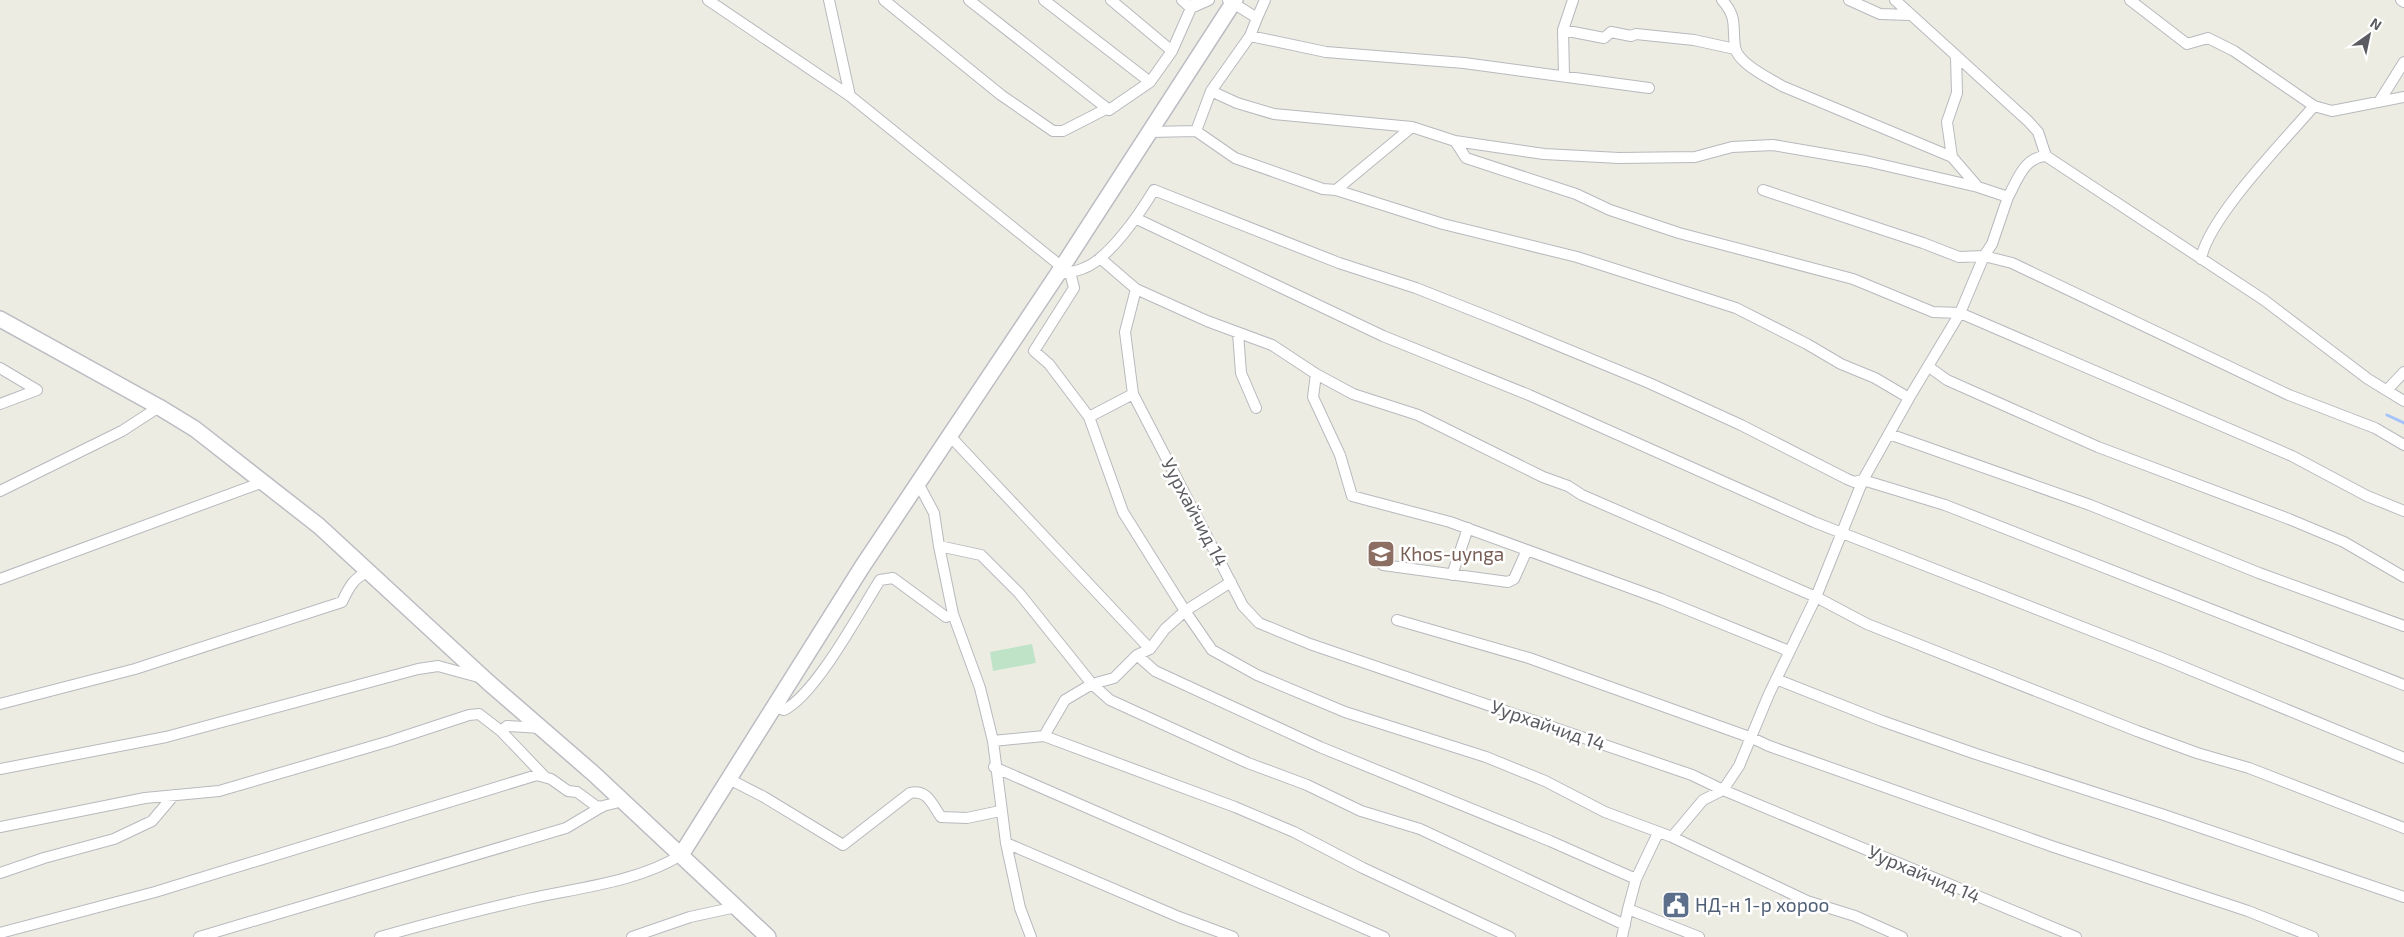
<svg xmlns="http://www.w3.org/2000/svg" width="2404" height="937" font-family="'Exo 2',sans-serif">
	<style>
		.green { fill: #bfe3c7 }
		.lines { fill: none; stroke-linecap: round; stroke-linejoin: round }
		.stream { stroke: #a4c3fb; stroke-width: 3 }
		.street-casing { stroke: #b7b9be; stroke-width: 12 }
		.secondary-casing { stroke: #bbbcc3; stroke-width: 18 }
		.street { stroke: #fff; stroke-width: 10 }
		.secondary { stroke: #fff; stroke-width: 15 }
		.labels { text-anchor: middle; stroke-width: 5; stroke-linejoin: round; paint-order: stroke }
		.street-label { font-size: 19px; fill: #5a5c62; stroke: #fff }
		.education-label { font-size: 19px; fill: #785e54; stroke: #fff; text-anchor: start }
		.service-label { font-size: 19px; fill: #4e5e75; stroke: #fff; text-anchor: start }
	</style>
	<rect width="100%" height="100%" fill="#edece2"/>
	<path class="green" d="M1032 644 1036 663 993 671 990 652Z"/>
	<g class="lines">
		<path class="stream" d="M2387 415 2404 423"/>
		<defs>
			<path id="street" d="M708 0 850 96
				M829 0 850 96 1062 267
				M884 0 1001 95 1053 131H1063L1106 109
				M969 0 1109 110 1150 82 1172 51 1191 8 1197 0
				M1044 0 1150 82
				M1111 0 1172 51
				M1182 0 1191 8 1209 0
				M1722 0C1738 18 1732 26 1735 47 1737 63 1769 78 1782 86L1952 157 1978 187
				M1849 0 1880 14 1910 15
				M1895 0 2028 121 2038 132 2046 156
				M2130 0 2187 44 2208 38 2234 51 2314 106 2332 111 2404 97
				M2401 0 2404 2
				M1257 18 1265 0
				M1563 30 1604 38 1611 32 1631 36 1636 34 1694 40 1735 49
				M1250 36 1326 52 1464 63 1649 88
				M1564 76 1563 30 1573 0
				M1211 91 1237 103 1274 114 1412 127
				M2379 102 2404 62
				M1196 131 1211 91 1250 36 1257 18 1228 0
				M1149 132 1196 131 1235 158 1323 189 1336 190 1443 224 1577 257 1736 308 1807 344 1841 364 1875 378 1909 398
				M1455 141 1544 154 1619 158 1695 157 1732 147 1773 145 1866 161 1978 187 2008 197C2017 181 2024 157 2046 156L2264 300 2368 379 2404 401
				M1952 157 1947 122 1957 93 1956 57
				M1336 190 1412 127 1455 141 1466 158 1576 194 1610 210 1679 233 1853 279 1933 312 1960 313 2292 456 2367 496 2404 511
				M1763 190 1923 243 1959 257 1984 256 2012 263 2289 395 2375 428 2404 445
				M1137 219 1383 336 1529 395 1814 522 2164 659 2404 758
				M2201 259C2208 218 2285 140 2314 106
				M1070 272 1074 288 1034 351 1049 364 1089 417
				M1057 275C1066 272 1076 272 1084 268 1109 259 1140 213 1154 190L1339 263 1416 288 1494 319 1649 383 1741 425 1847 479 1854 482 1863 480 1945 505 2404 685
				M1136 289 1207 321 1272 345 1316 374 1313 397 1340 455 1352 496 1450 522 1661 599 1789 651
				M1238 333 1241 373 1256 408
				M1929 367 1947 380 2098 447 2289 519 2344 542 2404 577
				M0 368 37 390 0 404
				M1316 374 1353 394 1418 415 1543 477 1568 486 1582 495 1816 597 1867 624 2137 731 2197 753 2249 768 2404 828
				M2387 390 2404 372
				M1133 394 1243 606 1259 623 1310 644 1692 775 1723 790 2076 937
				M1889 434 2090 505 2259 573 2404 626
				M949 435 1150 649
				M918 483 934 513 939 546 981 555 1019 593 1092 684 1110 700 1248 763 1307 785 1361 811 1420 829 1625 925
				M0 491 122 431 159 407
				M939 546 953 614 980 688 993 741
				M1383 565 1508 582 1514 579 1527 550
				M1452 575 1468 528
				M0 579 263 482
				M1231 582 1185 611 1212 650 1257 675 1345 712 1486 757 1545 781 1605 812 1672 837 1807 901 1855 916 1902 937
				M1397 620 1529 658 1752 738 1769 746 2054 847 2248 911 2313 937
				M1137 655 1155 671 1320 747 1550 841 1636 879
				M1776 679 1882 721 1976 754 2161 814 2404 897
				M0 704 135 669 342 602C349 587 354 577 370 571
				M773 706 784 710C816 694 859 613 880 580L893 578 946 617 953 614
				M501 731 545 777
				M1044 736 1235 807 1294 832 1363 868 1510 937
				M994 767 1384 937
				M0 769 166 737 418 669 438 666 482 678
				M727 778 764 797 843 845 910 793C927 789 932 804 941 817L967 818 1000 811
				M0 827 145 798 219 791 390 741 469 715 479 714 501 731 507 726 541 728
				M1672 837 1703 800 1723 790 1739 766 1769 694 1816 597 1863 480 1909 398 1960 313 1984 256 1992 244 2008 197
				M1006 843 1179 917 1233 937
				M0 873 44 858 114 839 152 821 174 795
				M1628 909 1636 879 1658 833
				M0 933 155 892 537 775 551 779 568 791 577 792 596 806 602 807
				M199 937 566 828 603 806 623 801
				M380 937C429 923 478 910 528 899 577 888 638 882 681 855
				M632 937 690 917 736 907
				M1031 937 1020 908 1006 843 993 741 1044 736 1065 700 1092 684 1114 678 1137 655 1150 649 1165 629 1185 611 1123 512 1089 417 1133 394 1125 332 1136 289 1100 258
				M1622 937 1628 909 1699 937"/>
			<path id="secondary" d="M0 319 159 407 195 429 319 526 488 682 594 774 768 937
				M681 855 862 567 1057 275 1235 0"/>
		</defs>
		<use href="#street" class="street-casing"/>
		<use href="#secondary" class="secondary-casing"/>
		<use href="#street" class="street"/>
		<use href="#secondary" class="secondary"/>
	</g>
	<defs>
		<symbol id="school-square" viewBox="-11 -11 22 22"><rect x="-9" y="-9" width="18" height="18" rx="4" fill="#8d6e63" stroke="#fff"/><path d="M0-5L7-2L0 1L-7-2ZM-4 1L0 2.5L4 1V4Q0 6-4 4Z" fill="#fff"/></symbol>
		<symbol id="civic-square" viewBox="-11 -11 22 22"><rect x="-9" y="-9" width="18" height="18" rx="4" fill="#5c6f8a" stroke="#fff"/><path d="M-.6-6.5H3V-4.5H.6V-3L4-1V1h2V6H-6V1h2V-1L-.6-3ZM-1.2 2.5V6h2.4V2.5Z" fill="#fff"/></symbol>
	</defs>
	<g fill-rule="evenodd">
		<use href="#school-square" x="1365" y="538" width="32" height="32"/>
		<use href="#civic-square" x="1660" y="889" width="32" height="32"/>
	</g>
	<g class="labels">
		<g class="street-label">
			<text transform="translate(1195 512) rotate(62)" y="7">Уурхайчид 14</text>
			<text transform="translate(1548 725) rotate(19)" y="7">Уурхайчид 14</text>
			<text transform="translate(1924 874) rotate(23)" y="7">Уурхайчид 14</text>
		</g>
		<g class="education-label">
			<text x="1400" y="561">Khos-uynga</text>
		</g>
		<g class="service-label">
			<text x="1695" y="912">НД-н 1-р хороо</text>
		</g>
	</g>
	<g transform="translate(2369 35) rotate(33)" stroke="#ffffff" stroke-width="4" paint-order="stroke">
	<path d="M0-4L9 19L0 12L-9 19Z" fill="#5a5c62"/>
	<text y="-8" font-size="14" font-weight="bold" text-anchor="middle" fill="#5a5c62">N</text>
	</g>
</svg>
